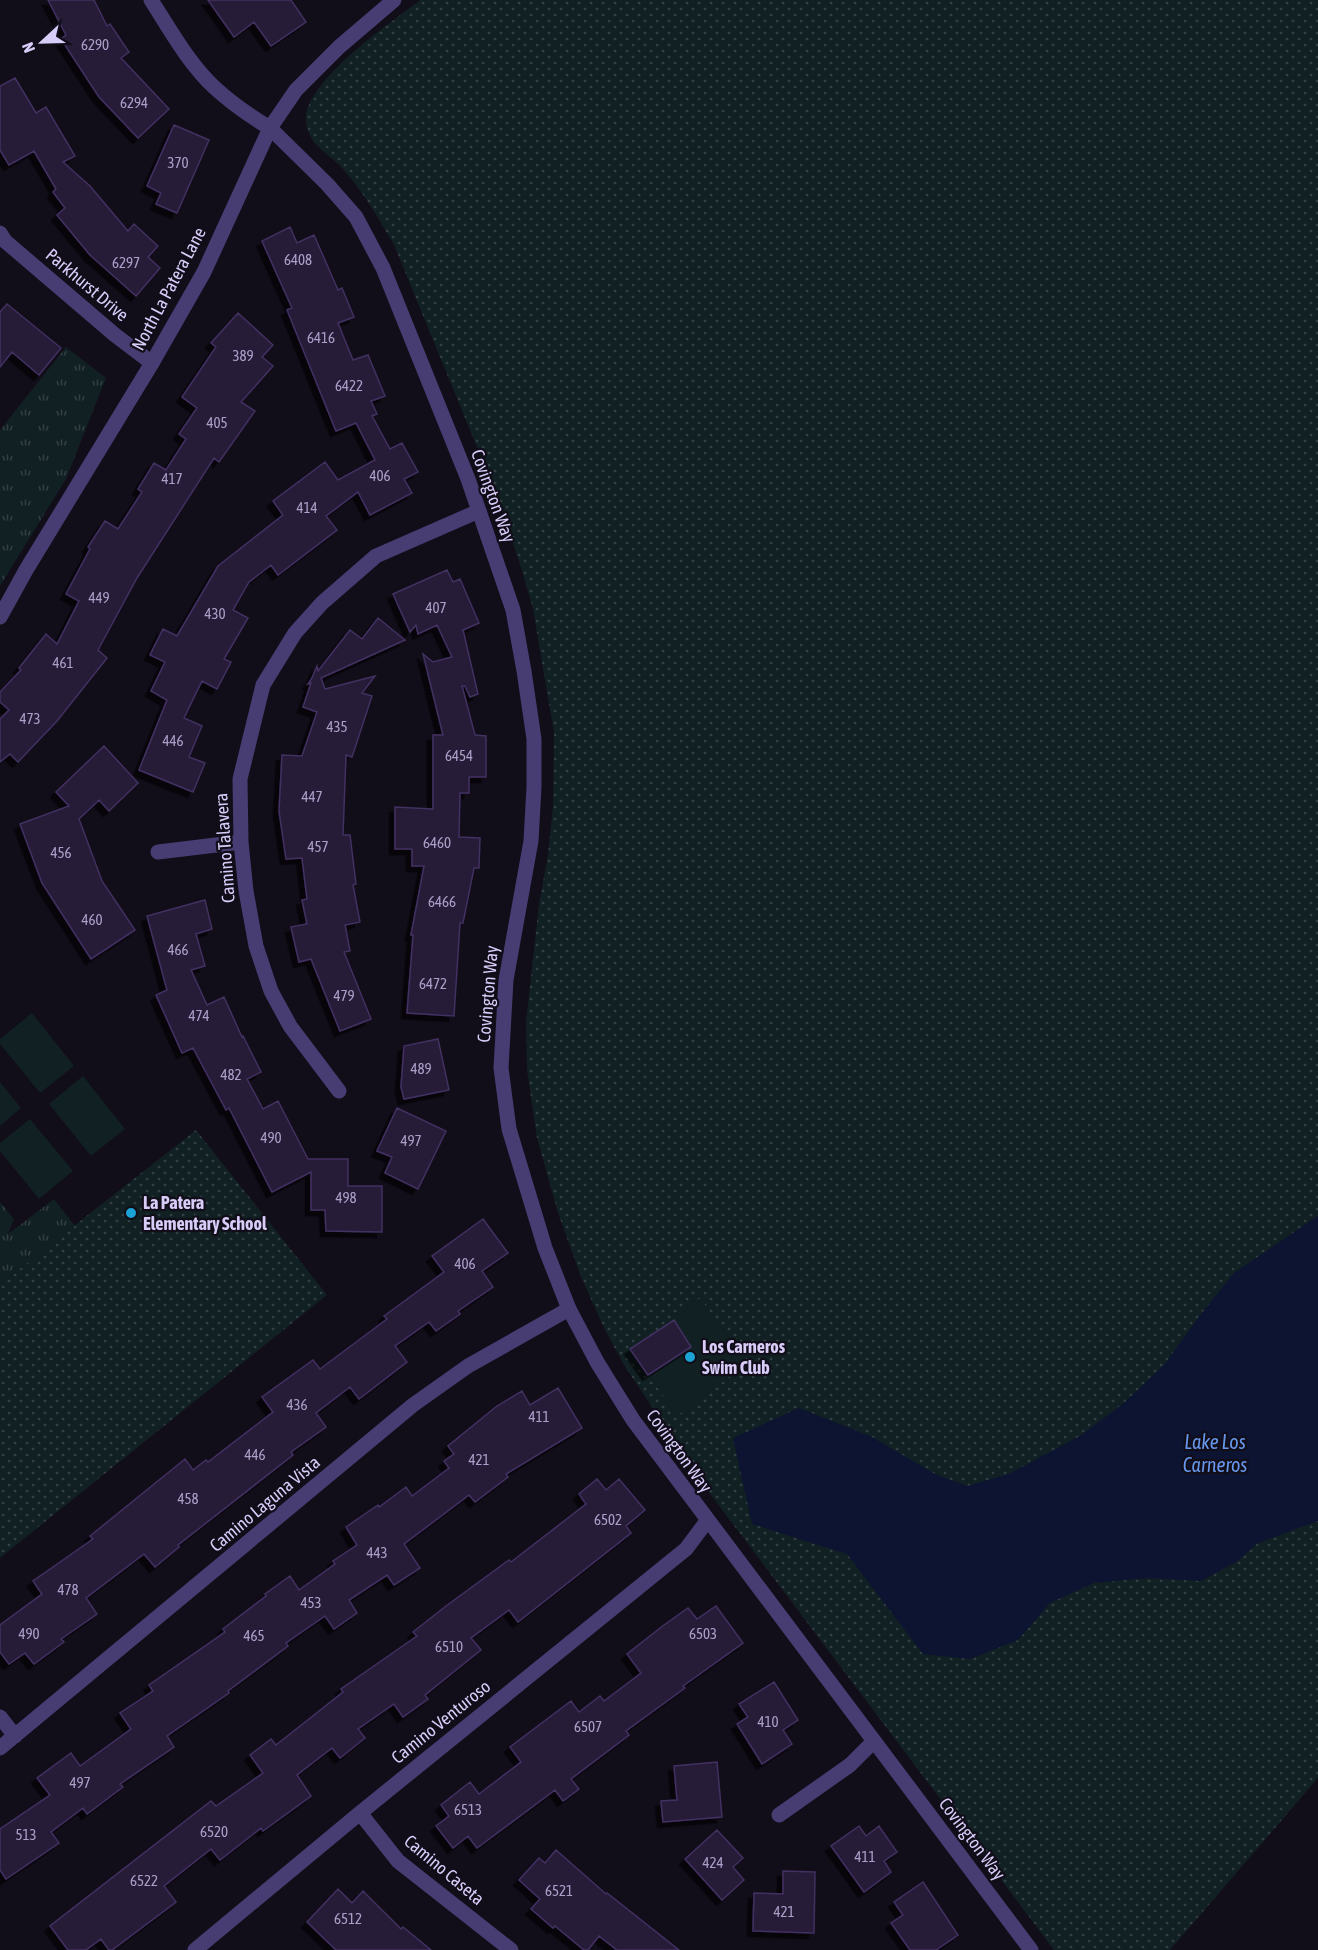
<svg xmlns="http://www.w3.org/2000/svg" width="1318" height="1950" font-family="'Asap Condensed',sans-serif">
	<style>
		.grass { fill: url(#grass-dots) }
		.park { fill: url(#park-tufts) }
		.pitch { fill: #112023 }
		.water { fill: #0d1432 }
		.building { fill: #261b38; stroke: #423061; stroke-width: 1.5; filter: url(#shadow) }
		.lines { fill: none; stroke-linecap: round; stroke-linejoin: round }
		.minor { stroke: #483d73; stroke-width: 15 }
		.tertiary { stroke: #483d73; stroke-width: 15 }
		.poi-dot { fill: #1ba3d5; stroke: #110d19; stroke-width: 2 }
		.labels { text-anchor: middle; stroke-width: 4.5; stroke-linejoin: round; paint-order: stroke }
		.number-label { font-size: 15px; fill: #aca0c9 }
		.street-label { font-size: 18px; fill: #d8ccf9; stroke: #110d19 }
		.poi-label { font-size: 18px; font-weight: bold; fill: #d8ccf9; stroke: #110d19; text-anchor: start }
		.water-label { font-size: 20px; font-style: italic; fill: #6697ec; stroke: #110d19 }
	</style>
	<defs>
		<pattern id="grass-dots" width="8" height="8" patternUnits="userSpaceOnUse" patternTransform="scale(1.5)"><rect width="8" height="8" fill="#112023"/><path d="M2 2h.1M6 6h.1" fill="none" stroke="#333f44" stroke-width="1.8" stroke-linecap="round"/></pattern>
		<pattern id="park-tufts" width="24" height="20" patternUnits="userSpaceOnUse" patternTransform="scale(1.5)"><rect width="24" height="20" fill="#112023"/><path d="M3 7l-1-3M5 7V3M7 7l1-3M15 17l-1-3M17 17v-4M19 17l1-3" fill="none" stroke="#333f44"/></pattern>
		<filter id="shadow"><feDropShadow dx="-5.5" dy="5.5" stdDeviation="0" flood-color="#0009"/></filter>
	</defs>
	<rect width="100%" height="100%" fill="#110d19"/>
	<path class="grass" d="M420 0H1318V1778L1170 1950H1054L662 1430 664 1425 624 1365 605 1330 581 1277 558 1213 537 1138 527 1070 526 1022 539 904 548 855 553 806 554 733 533 609 519 561 493 486 394 245C379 219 363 192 343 169 333 157 314 148 309 133 307 128 305 121 306 115 313 75 388 25 420 0Z
		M196 1130 327 1295 0 1558V1284Z"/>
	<path class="park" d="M66 347 106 378 66 479 0 586V430Z
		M54 1199 75 1226 0 1284V1202L14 1219 8 1234Z"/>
	<path class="pitch" d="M32 1013 74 1066 40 1093 0 1044V1039Z
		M83 1076 125 1129 91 1156 49 1104Z
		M0 1082 21 1108 0 1126Z
		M30 1119 73 1171 39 1199 0 1151V1143Z
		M700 1298 748 1363 677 1416 632 1351Z"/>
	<path class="water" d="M1318 1216V1521L1258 1543 1236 1562 1201 1581 1147 1578 1094 1583 1050 1603 1018 1640 970 1659 923 1654 847 1554 752 1524 733 1438 799 1408 872 1437 935 1474 967 1486 1009 1474 1080 1436 1124 1403 1164 1365 1201 1314 1234 1273Z"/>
	<path class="building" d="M48 0H94L107 26 110 24 129 52 121 58 169 109 138 138 99 97 61 39 66 35Z
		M208 0H291L306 22 271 46 254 22 234 37Z
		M15 78 36 113 46 107 75 156 63 162 90 186 128 231 134 224 158 246 148 257 160 268 136 296 90 255 57 215 65 208 53 192 56 189 34 151 9 165 0 150V86Z
		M174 125 209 140 177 213 156 204 161 193 147 186Z
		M290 227 297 243 314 235 338 290 342 288 354 317 338 323 353 360 368 355 385 396 371 401 377 414 372 416 390 449 402 443 418 472 404 479 412 493 370 515 358 492 326 516 337 530 278 575 271 565 249 582 233 610 248 618 224 659 231 662 217 689 202 681 184 718 202 726 189 757 205 763 193 792 139 770 167 700 151 691 165 662 150 655 163 629 177 636 218 566 283 515 273 501 325 462 338 480 375 460 356 423 336 431 287 310 292 308 262 241Z
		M7 304 61 348 39 375 12 352 0 367V312Z
		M238 313 273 345 262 357 273 366 241 402 255 411 219 462 214 458 137 578 98 650 107 658 57 721 18 762 10 754 0 762V719L9 710 0 702V692L21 670 19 668 46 634 57 644 79 601 66 594 90 549 88 547 105 521 118 529 142 492 138 489 154 463 166 470 186 439 179 434 197 408 182 397 216 347 211 343Z
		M447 570 453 582 460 579 479 623 463 630 478 694 470 697 465 686H462L475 735 486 736V777H469V793H460L459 837 480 838 479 868H474L463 923H460L454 1016 407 1013 413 935H411L424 866H412V849H395V807L433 809V735H443L423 654 433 662 452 657 437 625 418 634 416 625 410 632 393 594Z
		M378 618 405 640 321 678 325 689 375 676 362 693 372 696 352 757 346 755 343 835H350L356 884 353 885 360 922 345 925 350 951 344 952 371 1019 340 1031 311 959 299 962 291 927 307 924 302 900 307 899 302 858 286 859 279 811 282 755 302 756 317 712 303 707 311 683 308 684 312 678 317 666 318 671 350 630 362 639Z
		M104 746 138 783 109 811 99 800 79 819 102 881 135 930 91 959 42 883 20 824 69 806 56 792Z
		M205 900 212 929 196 934 205 966 191 970 207 1005 224 997 242 1037 243 1036 261 1072 247 1079 263 1109 278 1101 308 1159H348V1186H382V1232L326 1231 325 1210H311V1172L272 1192 229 1108 226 1110 193 1048 182 1053 156 995 167 990 147 916Z
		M438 1039 449 1090 404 1099 401 1087 404 1046Z
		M397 1108 446 1131 418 1189 385 1173 392 1157 377 1151Z
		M483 1219 508 1253 482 1271 493 1287 458 1311 460 1314 436 1331 429 1322 395 1346 407 1362 359 1399 350 1387 316 1413 326 1427 291 1452 293 1455 178 1545 179 1547 155 1567 144 1554 86 1598 97 1614 61 1639 64 1642 34 1664 25 1653 9 1664 0 1652V1625L42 1594 33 1581 93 1539 90 1536 185 1459 193 1470 206 1460 208 1462 273 1412 262 1397 313 1360 320 1369 387 1319 384 1316 444 1272 432 1256Z
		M674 1320 691 1347 648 1375 630 1349Z
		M558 1388 582 1428 506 1474 508 1477 475 1502 469 1495 404 1544 420 1568 394 1585 387 1575 349 1600 357 1613 334 1629 325 1616 286 1643 288 1646 228 1691 229 1693 167 1736 174 1747 120 1784 123 1787 87 1814 83 1808 51 1832 59 1843 6 1879 0 1870V1829L50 1795 37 1778 71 1753 80 1766 131 1729 120 1713 153 1691 149 1685 225 1632 223 1629 266 1596 265 1594 290 1576 299 1590 335 1564 333 1561 357 1545 346 1527 378 1505 379 1507 406 1487 412 1496 449 1468 444 1461 454 1454 448 1446 497 1406 522 1391 530 1405Z
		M597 1479 606 1490 619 1479 645 1510 626 1526 631 1533 518 1622 509 1610 471 1638 481 1650 425 1695 428 1699 403 1717 394 1704 358 1729 365 1738 340 1758 332 1748 297 1775 311 1796 263 1831 261 1828 220 1860 211 1849 164 1886 176 1902 112 1950H109L101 1939 86 1950H68L50 1926 211 1801 216 1806 263 1773 250 1755 271 1739 276 1745 343 1692 341 1689 417 1636 413 1632 446 1606 509 1560 511 1562 586 1504 579 1494Z
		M716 1606 743 1643 683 1686 685 1688 626 1731 629 1735 571 1779 579 1789 563 1801 555 1790 477 1848 468 1836 453 1848 436 1826 449 1816 441 1805 470 1782 479 1794 521 1762 510 1747 571 1701 579 1712 600 1696 604 1701 641 1673 627 1654 664 1625 688 1608 697 1619Z
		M774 1682 798 1720 783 1730 792 1744 762 1764 737 1724 748 1717 739 1704Z
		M717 1762 722 1817 663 1822 661 1801 677 1800 674 1766Z
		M859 1826 866 1836 879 1826 897 1852 884 1861 891 1872 864 1892 831 1846Z
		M717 1830 743 1858 733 1867 744 1880 722 1900 685 1859Z
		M556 1850 606 1894 607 1893 679 1950H617L599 1936 588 1950H584L555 1926 553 1928 531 1909 540 1899 519 1880 539 1858 545 1863Z
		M783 1871 815 1872 814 1933 753 1931 754 1893 783 1894Z
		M923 1882 958 1935 936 1950H910L891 1923 903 1915 894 1902Z
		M338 1889 352 1903 363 1891 401 1929 403 1927 431 1950H336L307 1922Z"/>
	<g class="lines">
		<path class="minor" d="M151 0C169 28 189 64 214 87 231 103 250 116 270 128
			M0 233 5 241 115 335 152 363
			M158 852 241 842
			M339 1091 290 1026 271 991 256 946 246 891 241 842 240 779 263 685 295 633 322 603 376 556 479 511
			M0 1717 15 1736
			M0 1748 413 1405 468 1366 569 1309
			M360 1813 398 1861 511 1950
			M779 1815 850 1765 874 1741
			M195 1950 360 1813 686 1549 707 1521"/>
		<path class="tertiary" d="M270 128 327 184 356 217 383 268 468 479 513 610 524 671 534 739V787L531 841 506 980 501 1068 509 1129 545 1248 569 1309 597 1362 633 1420 1031 1950
			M0 617 26 570 152 363 204 272 270 128 296 90 339 47 394 0"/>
	</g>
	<g class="poi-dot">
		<circle cx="131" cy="1213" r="6"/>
		<circle cx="690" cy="1357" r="6"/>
	</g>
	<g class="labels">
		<g class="number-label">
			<text x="95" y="50">6290</text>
			<text x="134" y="108">6294</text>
			<text x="178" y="168">370</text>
			<text x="298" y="265">6408</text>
			<text x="126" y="268">6297</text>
			<text x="321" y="343">6416</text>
			<text x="243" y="361">389</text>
			<text x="349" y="391">6422</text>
			<text x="217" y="428">405</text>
			<text x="380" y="481">406</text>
			<text x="172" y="484">417</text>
			<text x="307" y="513">414</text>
			<text x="99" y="603">449</text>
			<text x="436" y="613">407</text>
			<text x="215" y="619">430</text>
			<text x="63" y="668">461</text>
			<text x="30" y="724">473</text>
			<text x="337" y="732">435</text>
			<text x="173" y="746">446</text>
			<text x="459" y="761">6454</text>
			<text x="312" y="802">447</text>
			<text x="437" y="848">6460</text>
			<text x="318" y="852">457</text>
			<text x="61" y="858">456</text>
			<text x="442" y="907">6466</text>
			<text x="92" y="925">460</text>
			<text x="178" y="955">466</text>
			<text x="433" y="989">6472</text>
			<text x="344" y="1001">479</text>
			<text x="199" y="1021">474</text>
			<text x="421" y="1074">489</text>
			<text x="231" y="1080">482</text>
			<text x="271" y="1143">490</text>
			<text x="411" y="1146">497</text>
			<text x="346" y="1203">498</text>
			<text x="465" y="1269">406</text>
			<text x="297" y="1410">436</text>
			<text x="539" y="1422">411</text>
			<text x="255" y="1460">446</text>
			<text x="479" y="1465">421</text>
			<text x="188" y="1504">458</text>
			<text x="608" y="1525">6502</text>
			<text x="377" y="1558">443</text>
			<text x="68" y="1595">478</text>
			<text x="311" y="1608">453</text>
			<text x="29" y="1639">490</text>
			<text x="703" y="1639">6503</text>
			<text x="254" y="1641">465</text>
			<text x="449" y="1652">6510</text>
			<text x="768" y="1727">410</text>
			<text x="588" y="1732">6507</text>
			<text x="80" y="1788">497</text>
			<text x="468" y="1815">6513</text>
			<text x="214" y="1837">6520</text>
			<text x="26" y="1840">513</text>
			<text x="865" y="1862">411</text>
			<text x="713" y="1868">424</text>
			<text x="144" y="1886">6522</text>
			<text x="559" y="1896">6521</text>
			<text x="784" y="1917">421</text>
			<text x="348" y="1924">6512</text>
		</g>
		<g class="street-label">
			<text transform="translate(87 285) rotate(40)" y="6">Parkhurst Drive</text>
			<text transform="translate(169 289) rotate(-62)" y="6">North La Patera Lane</text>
			<text transform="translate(493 496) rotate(70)" y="6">Covington Way</text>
			<text transform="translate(225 848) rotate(-94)" y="6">Camino Talavera</text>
			<text transform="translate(488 994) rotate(-85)" y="6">Covington Way</text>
			<text transform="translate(679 1451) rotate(54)" y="6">Covington Way</text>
			<text transform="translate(265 1504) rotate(-40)" y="6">Camino Laguna Vista</text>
			<text transform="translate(441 1722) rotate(-39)" y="6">Camino Venturoso</text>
			<text transform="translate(972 1839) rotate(53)" y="6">Covington Way</text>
			<text transform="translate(444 1870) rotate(40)" y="6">Camino Caseta</text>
		</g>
		<g class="poi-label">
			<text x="143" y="1209">La Patera<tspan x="143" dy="21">Elementary School</tspan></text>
			<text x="702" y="1353">Los Carneros<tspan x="702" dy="21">Swim Club</tspan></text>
		</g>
		<g class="water-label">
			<text x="1215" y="1449">Lake Los<tspan x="1215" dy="23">Carneros</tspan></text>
		</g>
	</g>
	<g transform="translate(42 42) rotate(248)" stroke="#110d19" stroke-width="4.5" paint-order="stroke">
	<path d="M0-4.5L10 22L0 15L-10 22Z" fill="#d8ccf9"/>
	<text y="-9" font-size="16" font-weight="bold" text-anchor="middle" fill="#d8ccf9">N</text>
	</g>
</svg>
